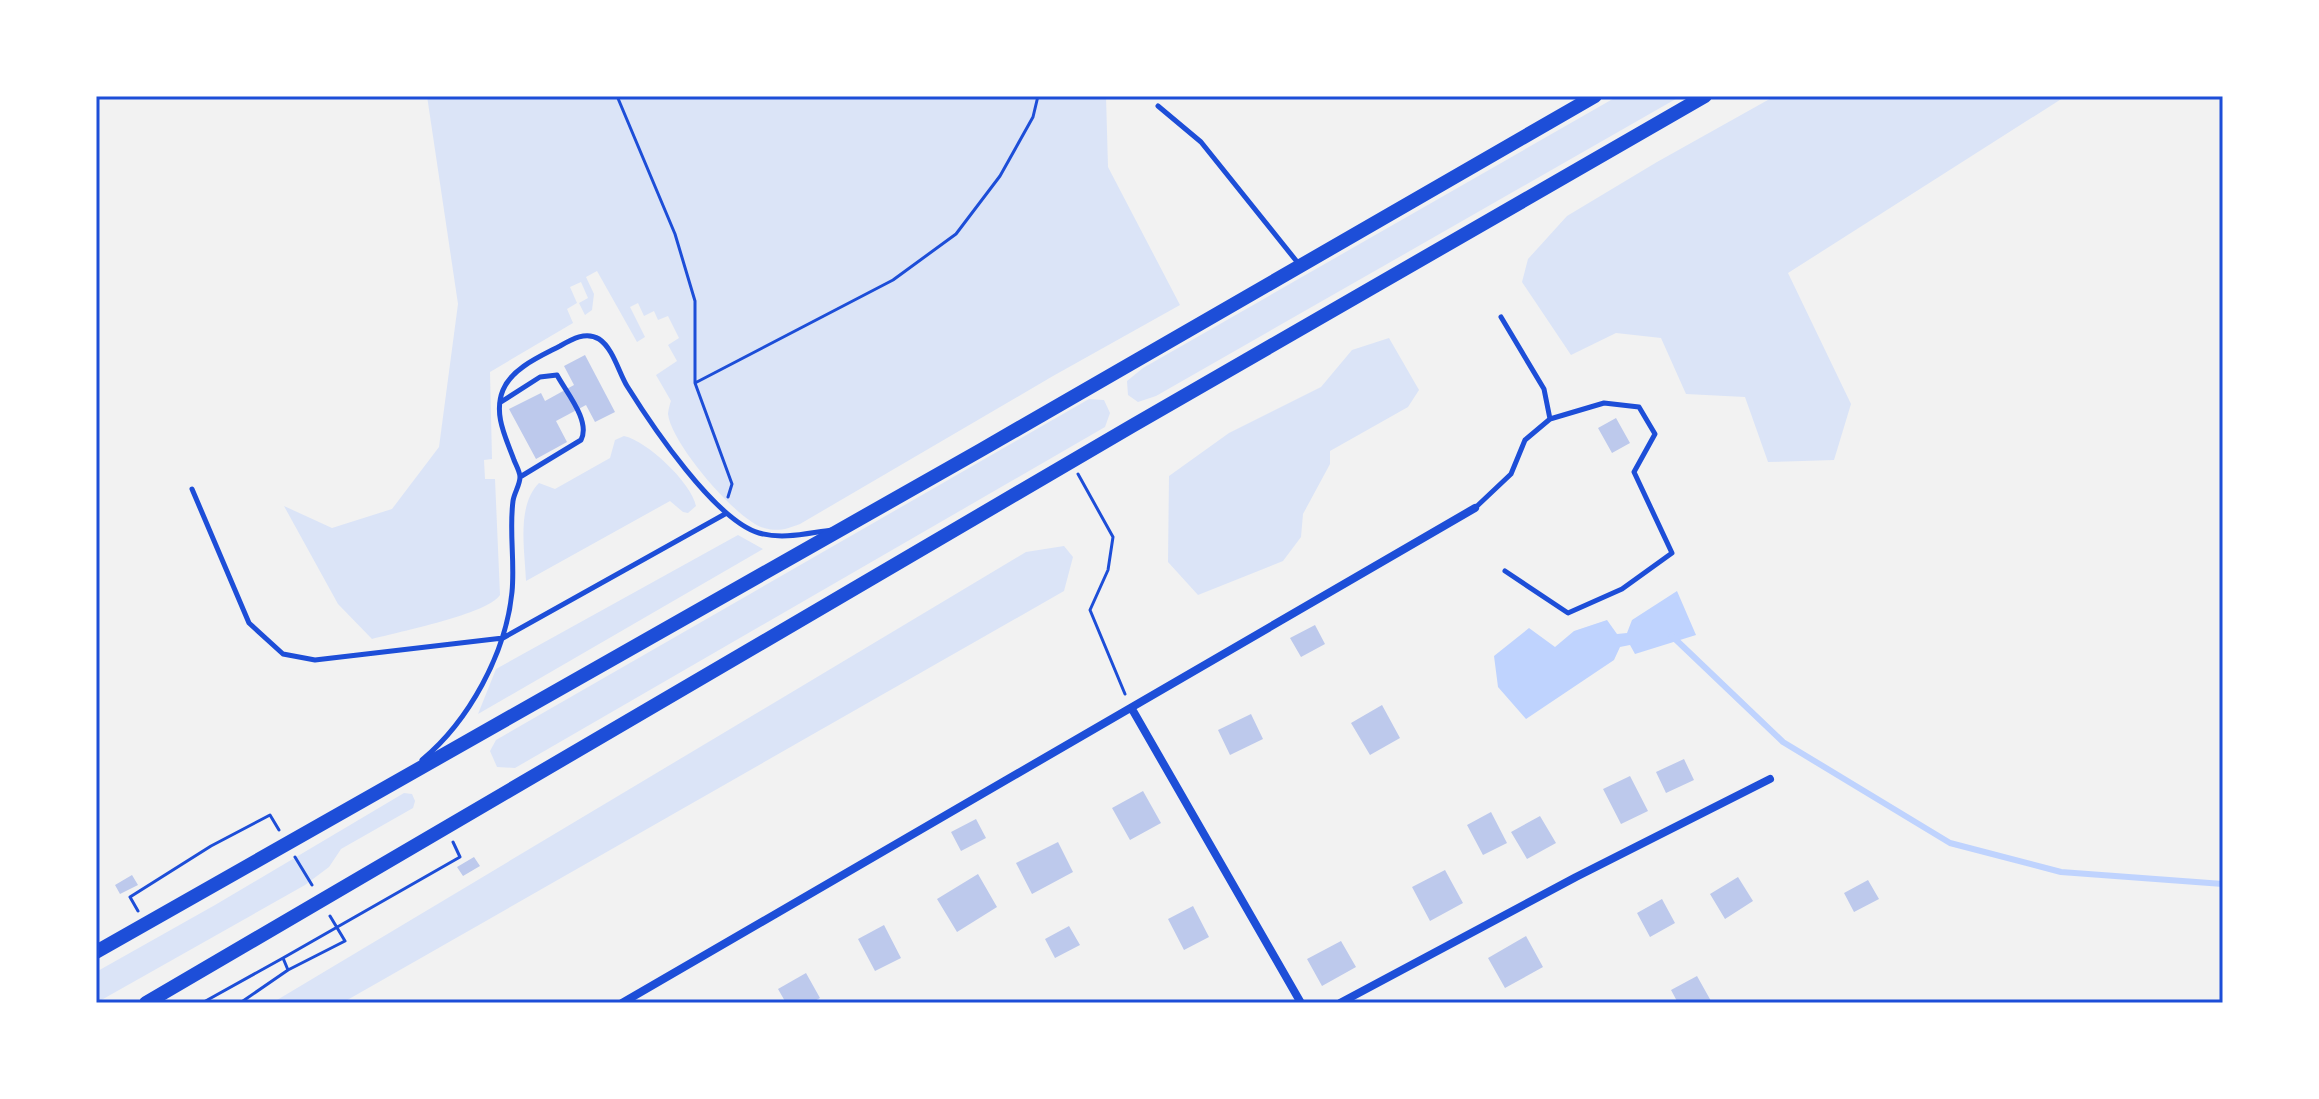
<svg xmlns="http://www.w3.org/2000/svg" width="2319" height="1099" font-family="Ubuntu,sans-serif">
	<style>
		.green { fill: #dbe4f7 }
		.water { fill: #bfd3fe }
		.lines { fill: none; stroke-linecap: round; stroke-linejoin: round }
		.stream { stroke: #bfd3fe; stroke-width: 6 }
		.building { fill: #bdc9ec }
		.path { stroke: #1d4ed8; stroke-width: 3 }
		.service { stroke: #1d4ed8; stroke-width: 5 }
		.minor { stroke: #1d4ed8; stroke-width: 8 }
		.primary { stroke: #1d4ed8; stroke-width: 14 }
		.neatline { fill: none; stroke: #1d4ed8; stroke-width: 3 }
	</style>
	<rect width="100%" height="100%" fill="#f2f2f2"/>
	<path class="green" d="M427 96H1106L1108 167 1180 305 1053 376 800 524C787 529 778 532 764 528 736 520 671 443 668 414 668 412 670 403 671 401L656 375 677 361 668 345 679 338 668 316 658 320 654 311 644 316 638 303 630 307 645 337 637 342 597 271 586 277 594 294 592 310 585 315 579 303 588 298 581 282 570 287 577 303 567 309 573 323 490 372 492 459 484 460 485 479H495L500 595C488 614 398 632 372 639L338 604 284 506 332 528 392 509 439 447 458 304Z
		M1618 96H1681L1156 396 1138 402 1128 395 1127 381 1143 368Z
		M1775 96H2066L1788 273 1851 404 1834 460 1768 462 1745 397 1686 394 1661 338 1616 333 1571 355 1522 282 1528 259 1567 216 1657 162Z
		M1389 338 1419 390 1408 407 1330 451V464L1303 514 1301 537 1283 561 1198 595 1168 562 1169 476 1229 433 1321 387 1352 350Z
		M1089 399 1104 400 1110 413 1105 427 515 768 497 767 490 751 496 740Z
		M624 436C647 441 691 482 696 506L688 513 683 512 670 501 526 581C525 551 516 506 539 483L555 489 610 458 615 440Z
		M738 535 763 549 478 714 496 669Z
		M1064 546 1073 557 1064 591 342 1003H272L1026 552Z
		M404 793 412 794 415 801 413 808 341 849 329 867 305 885 96 1003V972L215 905Z"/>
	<path class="water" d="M1677 591 1696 635 1635 654 1630 645 1620 647 1614 660 1526 719 1498 687 1494 656 1529 628 1555 647 1574 631 1607 620 1617 634 1627 633 1632 620Z"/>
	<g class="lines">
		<path class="stream" d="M1672 636 1783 742 1950 843 2061 872 2223 884"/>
	</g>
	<path class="building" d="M585 355 615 412 595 422 586 405 556 421 567 442 536 459 509 409 541 393 545 401 574 385 564 366Z
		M1616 418 1630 443 1612 453 1598 428Z
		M1315 625 1325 644 1301 657 1290 638Z
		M1382 705 1400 738 1370 755 1351 723Z
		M1251 714 1263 739 1230 755 1218 730Z
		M1684 759 1694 780 1666 793 1656 772Z
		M1630 776 1648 811 1621 824 1603 789Z
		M1143 791 1161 823 1130 840 1112 808Z
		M1491 812 1507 843 1483 855 1467 825Z
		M1540 816 1556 843 1527 859 1511 832Z
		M976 819 986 838 961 851 951 832Z
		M1058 842 1073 872 1032 894 1016 863Z
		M474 857 480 866 463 876 457 867Z
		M1445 870 1463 903 1430 921 1412 887Z
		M978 874 997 907 957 932 937 899Z
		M132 875 138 885 120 894 115 885Z
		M1738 877 1753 901 1725 919 1710 894Z
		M1868 880 1879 899 1854 912 1844 893Z
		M1662 899 1675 923 1650 937 1637 913Z
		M1193 906 1209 937 1184 950 1168 919Z
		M884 925 901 958 875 971 858 939Z
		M1069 926 1080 945 1055 958 1045 939Z
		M1526 936 1543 967 1505 988 1488 958Z
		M1341 941 1356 967 1322 986 1307 959Z
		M806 973 820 998 811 1003H786L778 989Z
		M1697 976 1711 1001 1706 1003H1678L1671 990Z"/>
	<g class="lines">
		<path class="path" d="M617 96 675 234 695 301V383
			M1078 474 1113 537 1108 570 1090 610 1125 694
			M728 497 732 484 695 383 893 280 956 234 1000 176 1033 117 1038 96
			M295 857 312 885
			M138 911 130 897 211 846 270 815 279 830
			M288 970 283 958 460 857 453 842
			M202 1003 283 958
			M240 1003 288 970 345 941 330 916"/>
		<path class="service" d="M1158 106 1201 142 1298 263
			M501 402 540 377 557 375C566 392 591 421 581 440L520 477
			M192 489 249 623 283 654 315 660 503 638 725 514
			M1475 508 1511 474 1525 440 1550 419 1544 389 1501 317
			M1505 571 1568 613 1622 589 1672 553 1634 472 1655 434 1639 407 1604 403 1550 419
			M422 760C469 721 506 653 512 592 515 562 509 531 513 501 514 493 520 485 520 477 520 472 516 465 514 460 506 438 493 414 503 390 512 368 541 356 560 346 572 339 586 331 599 339 613 348 619 373 627 386 652 426 715 520 759 533 783 540 808 533 832 530"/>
		<path class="minor" d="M1132 709 1301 1003
			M622 1003 1475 508
			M1340 1003 1576 877 1770 779"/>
		<path class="primary" d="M96 952 981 450 1595 96
			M146 1003 1132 426 1705 96"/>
	</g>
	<rect width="2319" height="1099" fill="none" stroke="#ffffff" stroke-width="196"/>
	<rect x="98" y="98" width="2123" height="903" class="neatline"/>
</svg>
